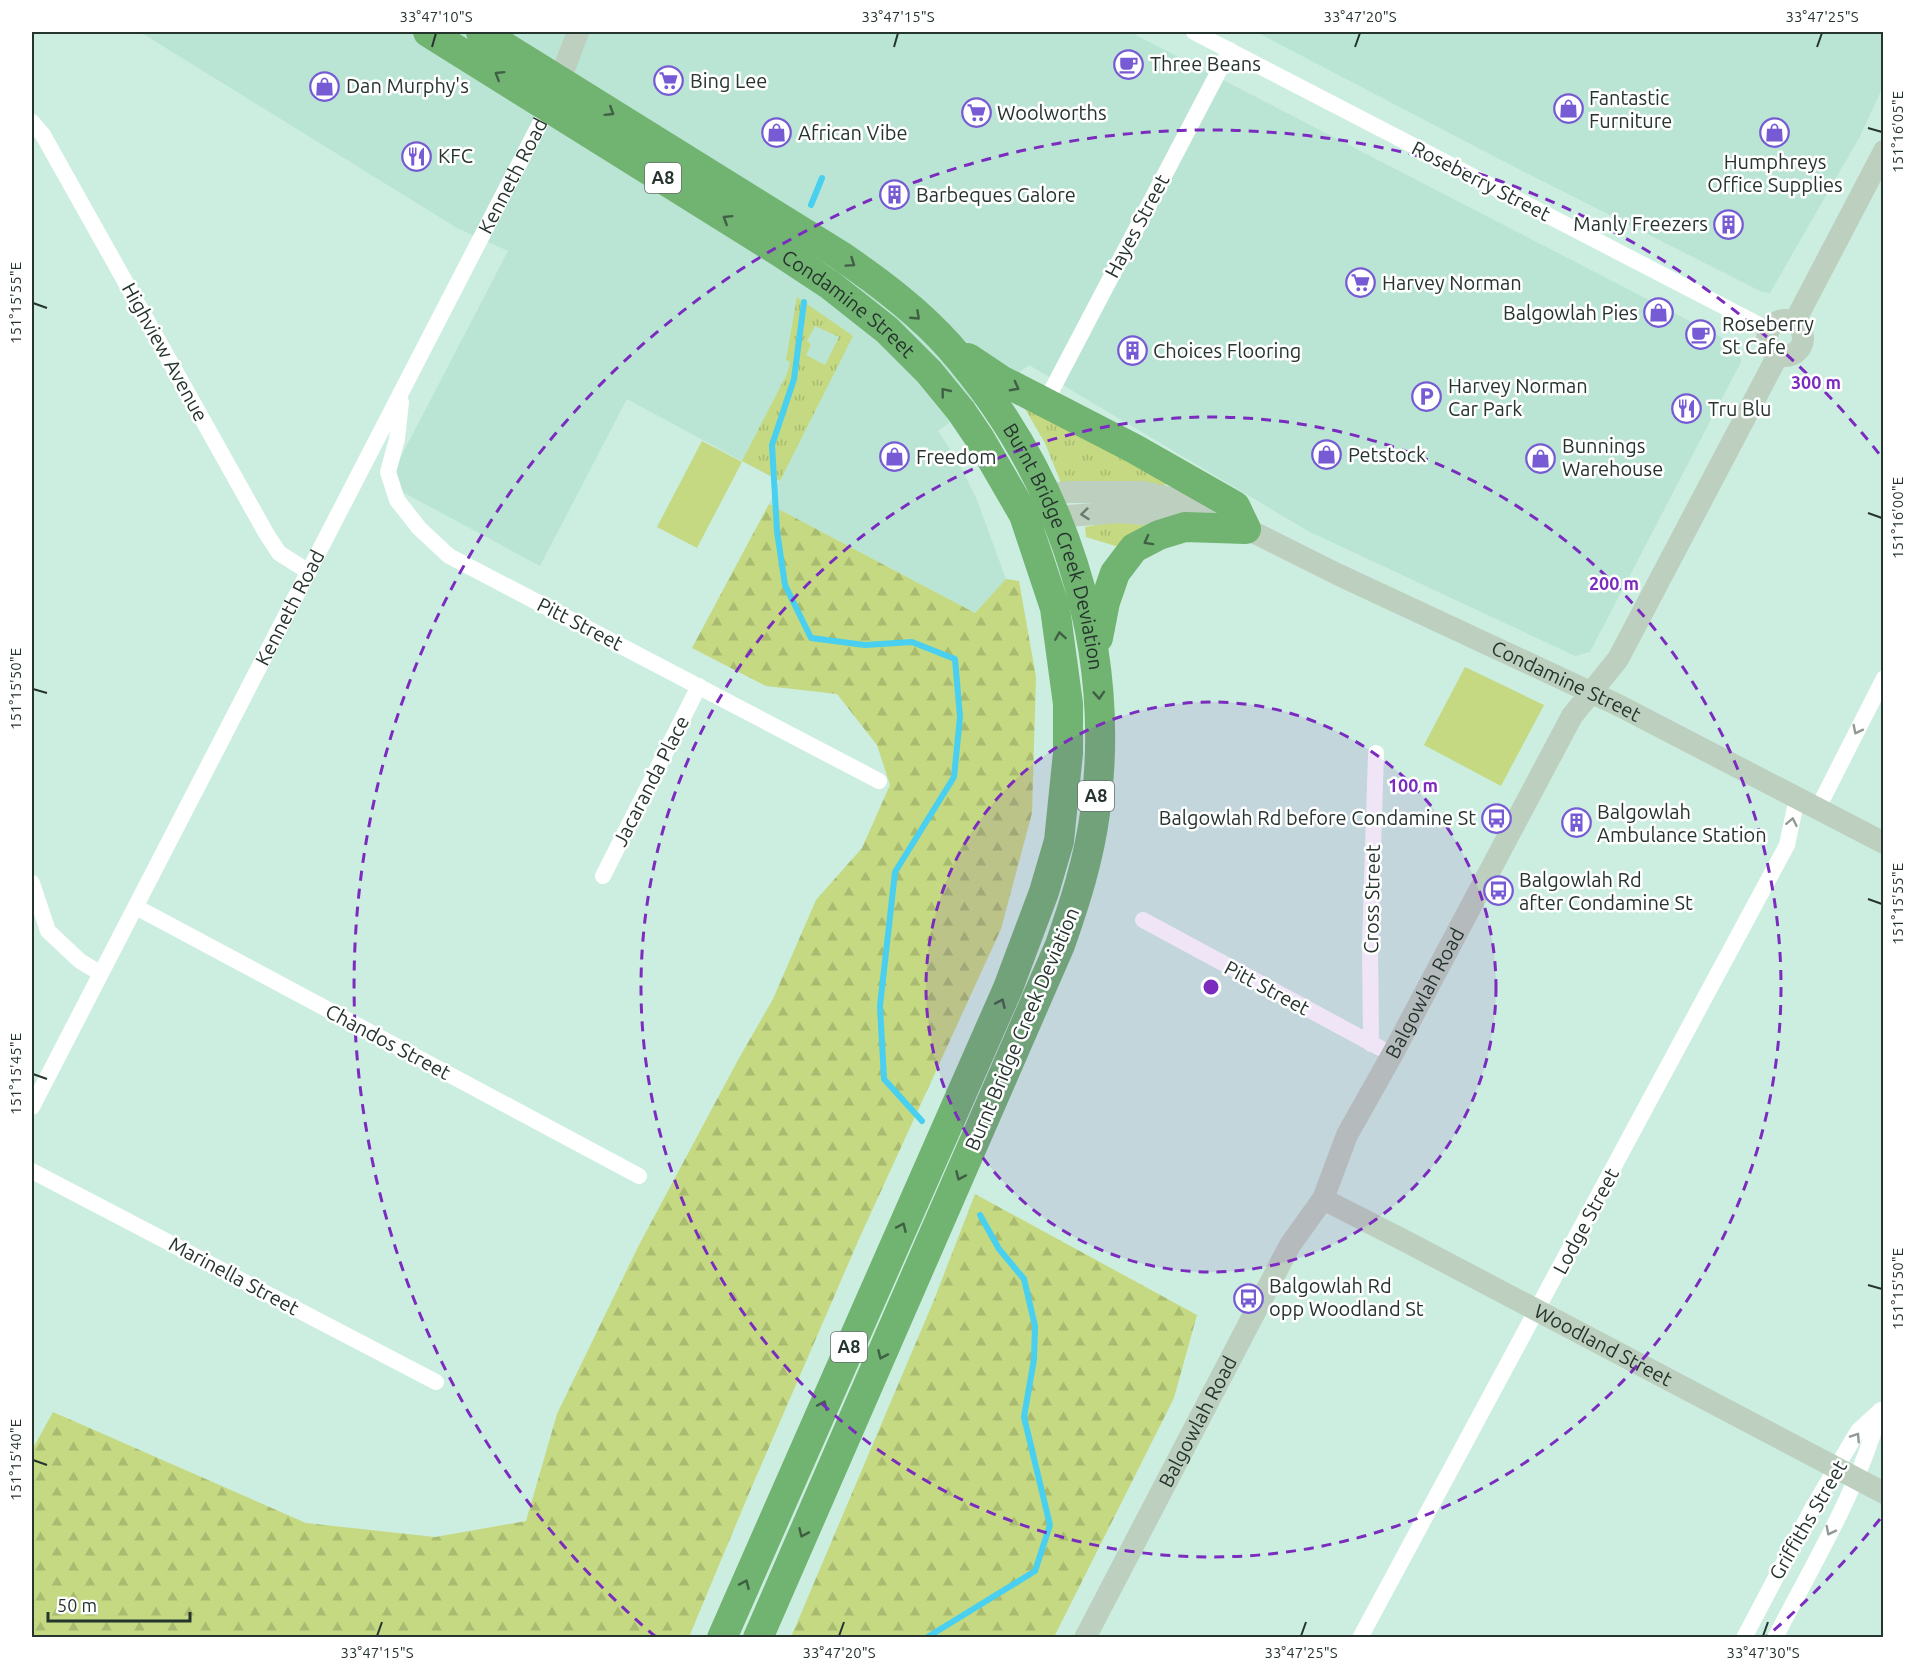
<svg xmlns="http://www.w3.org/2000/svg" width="1915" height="1669" font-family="Ubuntu,sans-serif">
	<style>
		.built { fill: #bae5d4 }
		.grass { fill: url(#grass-tufts); fill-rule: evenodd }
		.forest { fill: url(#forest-firs) }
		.park { fill: #c4d981 }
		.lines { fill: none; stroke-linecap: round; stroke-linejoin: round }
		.stream { stroke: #49cfef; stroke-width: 6 }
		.street { stroke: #fff; stroke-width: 16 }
		.secondary { stroke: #bdcfbe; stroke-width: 22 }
		.highway { stroke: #71b371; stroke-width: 30 }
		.oneway { stroke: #406045 }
		.oneway2 { stroke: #6a7a6f }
		.oneway3 { stroke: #929a96 }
		.ticks { fill: none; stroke: #26342e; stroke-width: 2 }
		.ring { fill: none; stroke: #7b2cbf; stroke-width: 3; stroke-dasharray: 10 8 }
		.labels { text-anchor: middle; stroke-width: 5; stroke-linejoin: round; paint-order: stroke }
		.shield { fill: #fff; stroke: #67716d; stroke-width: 1.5 }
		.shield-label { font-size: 18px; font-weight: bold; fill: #26342e }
		.poi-label { font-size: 20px; fill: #26342e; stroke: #fff; text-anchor: start }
		.street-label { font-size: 20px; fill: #26342e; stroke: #fff }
		.centre { fill: #7b2cbf; stroke: #fff; stroke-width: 3 }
		.ring-label { font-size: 18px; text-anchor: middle; font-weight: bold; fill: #7b2cbf; stroke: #fff; stroke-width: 5; stroke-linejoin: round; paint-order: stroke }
		.neatline { fill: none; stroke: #26342e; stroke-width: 2 }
		.ticks-label { font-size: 15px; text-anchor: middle; fill: #26342e }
	</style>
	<defs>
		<pattern id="grass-tufts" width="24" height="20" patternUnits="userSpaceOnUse" patternTransform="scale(1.5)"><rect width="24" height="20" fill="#c4d981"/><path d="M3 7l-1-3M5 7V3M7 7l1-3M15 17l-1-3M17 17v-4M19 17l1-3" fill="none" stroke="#a8bb70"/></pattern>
		<pattern id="forest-firs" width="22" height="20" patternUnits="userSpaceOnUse" patternTransform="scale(1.5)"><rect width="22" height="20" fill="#c4d981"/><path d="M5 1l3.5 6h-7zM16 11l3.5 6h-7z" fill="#a8bb70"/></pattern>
	</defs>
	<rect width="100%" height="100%" fill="#cceee0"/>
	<path class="built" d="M140 32H1130L1740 347 1741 362 1590 652 1575 656 1308 531 1029 365 938 431 959 463 977 500 1006 579 975 613 769 504 779 481 627 399 540 566 397 489 395 468 508 251 457 228Z
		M1256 32H1883V87L1859 138 1770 293 1762 292 1501 160Z"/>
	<path class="grass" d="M797 297 853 336 780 481 742 461 787 374 790 362 786 360ZM815 326 839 337 825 365 806 355 811 344 807 341Z
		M1026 407 1169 480 1164 487 1061 483 1045 443 1025 409Z
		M1112 522 1145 525 1122 548 1086 537 1085 527Z"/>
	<path class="forest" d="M769 504 975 613 1006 579 1019 581 1036 677 1032 813 1001 929 859 1239 750 1491 689 1637H32V1450L53 1412 306 1523 435 1537 526 1521 557 1414 639 1245 738 1060 773 999 816 900 862 848 890 785 877 745 837 694 766 686 692 648Z
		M975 1194 1197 1315 1174 1398 1054 1637H791L934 1300Z"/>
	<path class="park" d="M702 441 742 462 697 548 657 527Z
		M1465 667 1544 705 1501 786 1424 745Z"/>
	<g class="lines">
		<path class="stream" d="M811 205 822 178
			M804 302 794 379 772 445 777 531 785 585 811 638 865 645 912 642 955 659 960 717 954 777 895 872 880 1006 884 1079 922 1121
			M926 1638 1035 1571 1050 1525 1024 1417 1034 1359 1035 1326 1024 1279 999 1249 980 1215"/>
		<g class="street">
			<path d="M1194 32 1769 330"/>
			<path d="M32 122 43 135 266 533 279 553 309 572"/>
			<path d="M401 402 397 439 388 472 397 500 419 528 449 556 879 781"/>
			<path d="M1045 403 1230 50"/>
			<path d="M1818 808 1884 678"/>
			<path d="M603 876 699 686"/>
			<path d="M32 883 48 931 80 961 100 973"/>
			<path d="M136 907 639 1176"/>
			<path d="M1143 920 1380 1048"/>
			<path d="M1371 1044 1370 943 1376 753"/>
			<path id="s1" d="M32 1107 549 106"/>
			<path d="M32 1171 436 1382"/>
			<path d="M1360 1638 1787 845 1797 798"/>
			<path d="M1744 1638 1813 1507 1858 1431 1881 1410"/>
			<path d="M1775 1638C1813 1564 1858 1491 1880 1411"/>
		</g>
		<g class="secondary">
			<path d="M554 95 578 32"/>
			<circle cx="1785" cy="338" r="18"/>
			<path d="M1794 323 1884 151"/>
			<path id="s2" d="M1046 495 1069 492H1143L1195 503 1337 574 1618 705 1884 843"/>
			<path d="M1055 517 1120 512 1201 519"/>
			<path id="s3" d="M1323 1199 1409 1243 1884 1493"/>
			<path id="s4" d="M1085 1638 1290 1245 1323 1199 1347 1135 1392 1055 1572 716 1618 659 1778 355"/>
		</g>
		<g class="highway">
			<path id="s5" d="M428 32 780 252 830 285 887 330 929 372 961 411 980 439 1024 515 1055 608 1068 704V753L1059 841 1044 892 1008 988 722 1638"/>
			<path id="s6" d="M481 32 841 256C879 282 918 311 949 346 1062 475 1118 643 1095 813 1089 859 1075 902 1060 945L758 1638"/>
			<path d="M968 358 1001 380 1133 448 1235 506 1246 529 1185 527 1159 535 1134 548 1115 573 1105 602 1098 638"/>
		</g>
	</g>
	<defs><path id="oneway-chevron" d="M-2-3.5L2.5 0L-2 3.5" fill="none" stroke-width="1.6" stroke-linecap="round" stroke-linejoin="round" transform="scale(1.5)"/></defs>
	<g class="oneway">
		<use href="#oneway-chevron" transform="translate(499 75) rotate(-148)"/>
		<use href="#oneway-chevron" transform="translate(610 112) rotate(32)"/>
		<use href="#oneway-chevron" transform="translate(727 219) rotate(-148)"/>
		<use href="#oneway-chevron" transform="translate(851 263) rotate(34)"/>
		<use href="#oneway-chevron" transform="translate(916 316) rotate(43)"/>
		<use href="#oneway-chevron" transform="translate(1015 387) rotate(28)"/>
		<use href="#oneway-chevron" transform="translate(945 392) rotate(-129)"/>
		<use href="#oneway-chevron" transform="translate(1148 541) rotate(151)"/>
		<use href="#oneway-chevron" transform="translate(1060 636) rotate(-99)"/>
		<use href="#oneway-chevron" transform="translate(1099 695) rotate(86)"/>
		<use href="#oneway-chevron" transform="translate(1001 1003) rotate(-66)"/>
		<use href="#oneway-chevron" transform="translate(960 1176) rotate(114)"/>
		<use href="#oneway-chevron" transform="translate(902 1227) rotate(-66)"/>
		<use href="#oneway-chevron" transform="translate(882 1355) rotate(114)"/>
		<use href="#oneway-chevron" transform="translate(823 1405) rotate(-66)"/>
		<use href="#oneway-chevron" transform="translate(803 1533) rotate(114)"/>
		<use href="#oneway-chevron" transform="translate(745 1584) rotate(-66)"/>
	</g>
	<use class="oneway2" href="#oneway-chevron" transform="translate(1085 514) rotate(174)"/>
	<g class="oneway3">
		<use href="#oneway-chevron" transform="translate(1857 730) rotate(117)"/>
		<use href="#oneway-chevron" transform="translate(1792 822) rotate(-78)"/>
		<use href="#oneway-chevron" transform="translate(1856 1437) rotate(-57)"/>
		<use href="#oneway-chevron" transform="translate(1830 1531) rotate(117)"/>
	</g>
	<path class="ticks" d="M432 47 436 33M894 47 898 33M1355 47 1360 33M1817 47 1822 33M1868 128 1882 132M33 303 47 308M1868 513 1882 518M33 689 47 693M1868 899 1882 904M33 1074 47 1079M1868 1285 1882 1289M33 1460 47 1465M377 1636 382 1622M839 1636 844 1622M1301 1636 1306 1622M1763 1636 1768 1622"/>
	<circle cx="1211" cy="987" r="285" fill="#7b2cbf" fill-opacity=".12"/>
	<g class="ring">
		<circle cx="1211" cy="987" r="285"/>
		<circle cx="1211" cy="987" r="570"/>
		<path d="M1880 1519A855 855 0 0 1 1766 1637M656 1637A855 855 0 1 1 1880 455"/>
	</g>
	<defs>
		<symbol id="cafe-ring" viewBox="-11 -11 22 22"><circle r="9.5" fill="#fff" stroke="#775bd5" stroke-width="1.5"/><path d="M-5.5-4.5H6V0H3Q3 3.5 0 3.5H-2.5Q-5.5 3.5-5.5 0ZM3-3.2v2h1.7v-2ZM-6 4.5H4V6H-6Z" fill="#775bd5"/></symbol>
		<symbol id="supermarket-ring" viewBox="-11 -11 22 22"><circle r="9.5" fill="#fff" stroke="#775bd5" stroke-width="1.5"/><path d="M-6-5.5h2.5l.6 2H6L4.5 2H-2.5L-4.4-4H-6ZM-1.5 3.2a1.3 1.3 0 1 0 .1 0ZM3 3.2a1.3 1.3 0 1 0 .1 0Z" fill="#775bd5"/></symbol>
		<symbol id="shop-ring" viewBox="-11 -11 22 22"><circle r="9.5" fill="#fff" stroke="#775bd5" stroke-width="1.5"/><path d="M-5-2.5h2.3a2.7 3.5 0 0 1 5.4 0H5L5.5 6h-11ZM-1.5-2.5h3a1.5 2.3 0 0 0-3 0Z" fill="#775bd5"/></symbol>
		<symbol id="restaurant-ring" viewBox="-11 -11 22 22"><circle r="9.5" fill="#fff" stroke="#775bd5" stroke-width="1.5"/><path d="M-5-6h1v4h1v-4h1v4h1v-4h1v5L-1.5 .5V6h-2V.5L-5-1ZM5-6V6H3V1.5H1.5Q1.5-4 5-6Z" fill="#775bd5"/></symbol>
		<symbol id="building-ring" viewBox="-11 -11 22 22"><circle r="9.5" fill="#fff" stroke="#775bd5" stroke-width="1.5"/><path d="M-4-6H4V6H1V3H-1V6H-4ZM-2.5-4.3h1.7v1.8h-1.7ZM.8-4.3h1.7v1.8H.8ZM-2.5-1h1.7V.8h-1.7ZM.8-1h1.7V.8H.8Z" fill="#775bd5"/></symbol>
		<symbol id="parking-ring" viewBox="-11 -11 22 22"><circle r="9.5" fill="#fff" stroke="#775bd5" stroke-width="1.5"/><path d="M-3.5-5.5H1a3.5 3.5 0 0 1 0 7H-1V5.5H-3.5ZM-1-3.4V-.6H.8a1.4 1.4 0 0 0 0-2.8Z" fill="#775bd5"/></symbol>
		<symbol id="bus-ring" viewBox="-11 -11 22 22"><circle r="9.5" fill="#fff" stroke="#775bd5" stroke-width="1.5"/><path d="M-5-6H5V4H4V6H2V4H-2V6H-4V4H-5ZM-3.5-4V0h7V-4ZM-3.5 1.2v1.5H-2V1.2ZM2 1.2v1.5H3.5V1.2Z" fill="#775bd5"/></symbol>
	</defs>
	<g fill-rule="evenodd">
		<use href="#cafe-ring" x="1112" y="48" width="33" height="33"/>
		<use href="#supermarket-ring" x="652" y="64" width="33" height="33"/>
		<use href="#shop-ring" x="308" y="70" width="33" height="33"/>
		<use href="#shop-ring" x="1552" y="92" width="33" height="33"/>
		<use href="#supermarket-ring" x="960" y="96" width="33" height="33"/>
		<use href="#shop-ring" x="1758" y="116" width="33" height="33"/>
		<use href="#shop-ring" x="760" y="116" width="33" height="33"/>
		<use href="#restaurant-ring" x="400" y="140" width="33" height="33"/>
		<use href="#building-ring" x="878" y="178" width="33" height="33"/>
		<use href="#building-ring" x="1712" y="208" width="33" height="33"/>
		<use href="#supermarket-ring" x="1344" y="266" width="33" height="33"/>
		<use href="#shop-ring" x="1642" y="296" width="33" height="33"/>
		<use href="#cafe-ring" x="1684" y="318" width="33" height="33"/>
		<use href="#building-ring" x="1116" y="334" width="33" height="33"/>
		<use href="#parking-ring" x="1410" y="380" width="33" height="33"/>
		<use href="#restaurant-ring" x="1670" y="392" width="33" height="33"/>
		<use href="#shop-ring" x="1310" y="438" width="33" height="33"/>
		<use href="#shop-ring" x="878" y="440" width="33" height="33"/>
		<use href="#shop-ring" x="1524" y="442" width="33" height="33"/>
		<use href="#bus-ring" x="1480" y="802" width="33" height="33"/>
		<use href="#building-ring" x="1560" y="806" width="33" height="33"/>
		<use href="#bus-ring" x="1482" y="874" width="33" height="33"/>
		<use href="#bus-ring" x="1232" y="1282" width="33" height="33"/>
	</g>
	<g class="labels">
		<g class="shield">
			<rect x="645" y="163" width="36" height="30" rx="4.5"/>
			<rect x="1078" y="781" width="36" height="30" rx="4.5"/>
			<rect x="831" y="1332" width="36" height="30" rx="4.5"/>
		</g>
		<g class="shield-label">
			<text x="663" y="184">A8</text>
			<text x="1096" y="802">A8</text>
			<text x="849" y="1353">A8</text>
		</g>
		<g class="poi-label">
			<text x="1150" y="71">Three Beans</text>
			<text x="690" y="88">Bing Lee</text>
			<text x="346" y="93">Dan Murphy's</text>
			<text x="1589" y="105">Fantastic<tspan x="1589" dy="23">Furniture</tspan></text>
			<text x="997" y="120">Woolworths</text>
			<text x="798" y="140">African Vibe</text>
			<text x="438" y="163">KFC</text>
			<text x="1775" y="169" text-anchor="middle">Humphreys<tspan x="1775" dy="23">Office Supplies</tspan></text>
			<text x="916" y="202">Barbeques Galore</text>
			<text x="1708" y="231" text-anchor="end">Manly Freezers</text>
			<text x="1382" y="290">Harvey Norman</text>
			<text x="1638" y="320" text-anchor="end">Balgowlah Pies</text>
			<text x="1722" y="331">Roseberry<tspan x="1722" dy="23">St Cafe</tspan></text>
			<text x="1153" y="358">Choices Flooring</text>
			<text x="1448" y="393">Harvey Norman<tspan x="1448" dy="23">Car Park</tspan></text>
			<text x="1708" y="416">Tru Blu</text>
			<text x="1562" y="453">Bunnings<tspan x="1562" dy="23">Warehouse</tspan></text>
			<text x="1348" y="462">Petstock</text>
			<text x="916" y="464">Freedom</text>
			<text x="1597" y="819">Balgowlah<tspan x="1597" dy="23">Ambulance Station</tspan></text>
			<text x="1476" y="825" text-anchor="end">Balgowlah Rd before Condamine St</text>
			<text x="1519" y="887">Balgowlah Rd<tspan x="1519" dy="23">after Condamine St</tspan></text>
			<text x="1269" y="1293">Balgowlah Rd<tspan x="1269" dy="23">opp Woodland St</tspan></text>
		</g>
		<g class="street-label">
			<text dy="7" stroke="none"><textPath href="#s1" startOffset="1048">Kenneth Road</textPath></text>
			<text transform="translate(1481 181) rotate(27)" y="7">Roseberry Street</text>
			<text transform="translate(1137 226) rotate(-62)" y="7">Hayes Street</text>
			<text dy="7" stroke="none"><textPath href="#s5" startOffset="501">Condamine Street</textPath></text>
			<text transform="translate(165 352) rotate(61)" y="7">Highview Avenue</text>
			<text dy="7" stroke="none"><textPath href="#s6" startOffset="795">Burnt Bridge Creek Deviation</textPath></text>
			<text dy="7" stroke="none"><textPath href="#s1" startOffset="562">Kenneth Road</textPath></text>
			<text transform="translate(580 624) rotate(27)" y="7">Pitt Street</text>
			<text dy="7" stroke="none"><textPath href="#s2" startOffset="562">Condamine Street</textPath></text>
			<text transform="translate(651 781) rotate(-63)" y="7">Jacaranda Place</text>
			<text transform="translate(1372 899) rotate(-89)" y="7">Cross Street</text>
			<text transform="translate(1267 988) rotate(28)" y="7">Pitt Street</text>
			<text dy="7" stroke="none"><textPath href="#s4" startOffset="730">Balgowlah Road</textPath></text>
			<text transform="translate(1022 1029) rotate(-67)" y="7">Burnt Bridge Creek Deviation</text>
			<text transform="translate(388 1042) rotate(28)" y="7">Chandos Street</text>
			<text transform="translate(1586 1221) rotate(-62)" y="7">Lodge Street</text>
			<text transform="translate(234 1276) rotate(28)" y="7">Marinella Street</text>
			<text dy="7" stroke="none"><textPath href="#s3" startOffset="316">Woodland Street</textPath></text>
			<text dy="7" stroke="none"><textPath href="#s4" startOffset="244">Balgowlah Road</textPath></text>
			<text transform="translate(1808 1520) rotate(-60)" y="7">Griffiths Street</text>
		</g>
	</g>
	<circle cx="1211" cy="987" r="9" class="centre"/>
	<g class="ring-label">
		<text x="1816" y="389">300 m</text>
		<text x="1614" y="590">200 m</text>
		<text x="1413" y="792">100 m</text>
	</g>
	<rect width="1915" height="1669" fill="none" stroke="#ffffff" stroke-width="66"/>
	<path d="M48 1612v9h142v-9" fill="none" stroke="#26342e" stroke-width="3"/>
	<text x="57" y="1612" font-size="18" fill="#26342e" stroke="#ffffff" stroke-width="4.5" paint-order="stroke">50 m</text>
	<rect x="33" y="33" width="1849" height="1603" class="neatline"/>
	<g class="ticks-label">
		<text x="436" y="22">33°47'10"S</text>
		<text x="898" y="22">33°47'15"S</text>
		<text x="1360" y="22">33°47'20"S</text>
		<text x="1822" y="22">33°47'25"S</text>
		<text transform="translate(1898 132) rotate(-90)" y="5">151°16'05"E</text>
		<text transform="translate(16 303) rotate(-90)" y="5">151°15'55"E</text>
		<text transform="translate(1898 518) rotate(-90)" y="5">151°16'00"E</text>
		<text transform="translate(16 689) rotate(-90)" y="5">151°15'50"E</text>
		<text transform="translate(1898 904) rotate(-90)" y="5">151°15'55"E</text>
		<text transform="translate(16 1074) rotate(-90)" y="5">151°15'45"E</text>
		<text transform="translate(1898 1289) rotate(-90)" y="5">151°15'50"E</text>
		<text transform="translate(16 1460) rotate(-90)" y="5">151°15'40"E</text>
		<text x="377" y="1658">33°47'15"S</text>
		<text x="839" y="1658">33°47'20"S</text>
		<text x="1301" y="1658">33°47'25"S</text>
		<text x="1763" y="1658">33°47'30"S</text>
	</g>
</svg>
